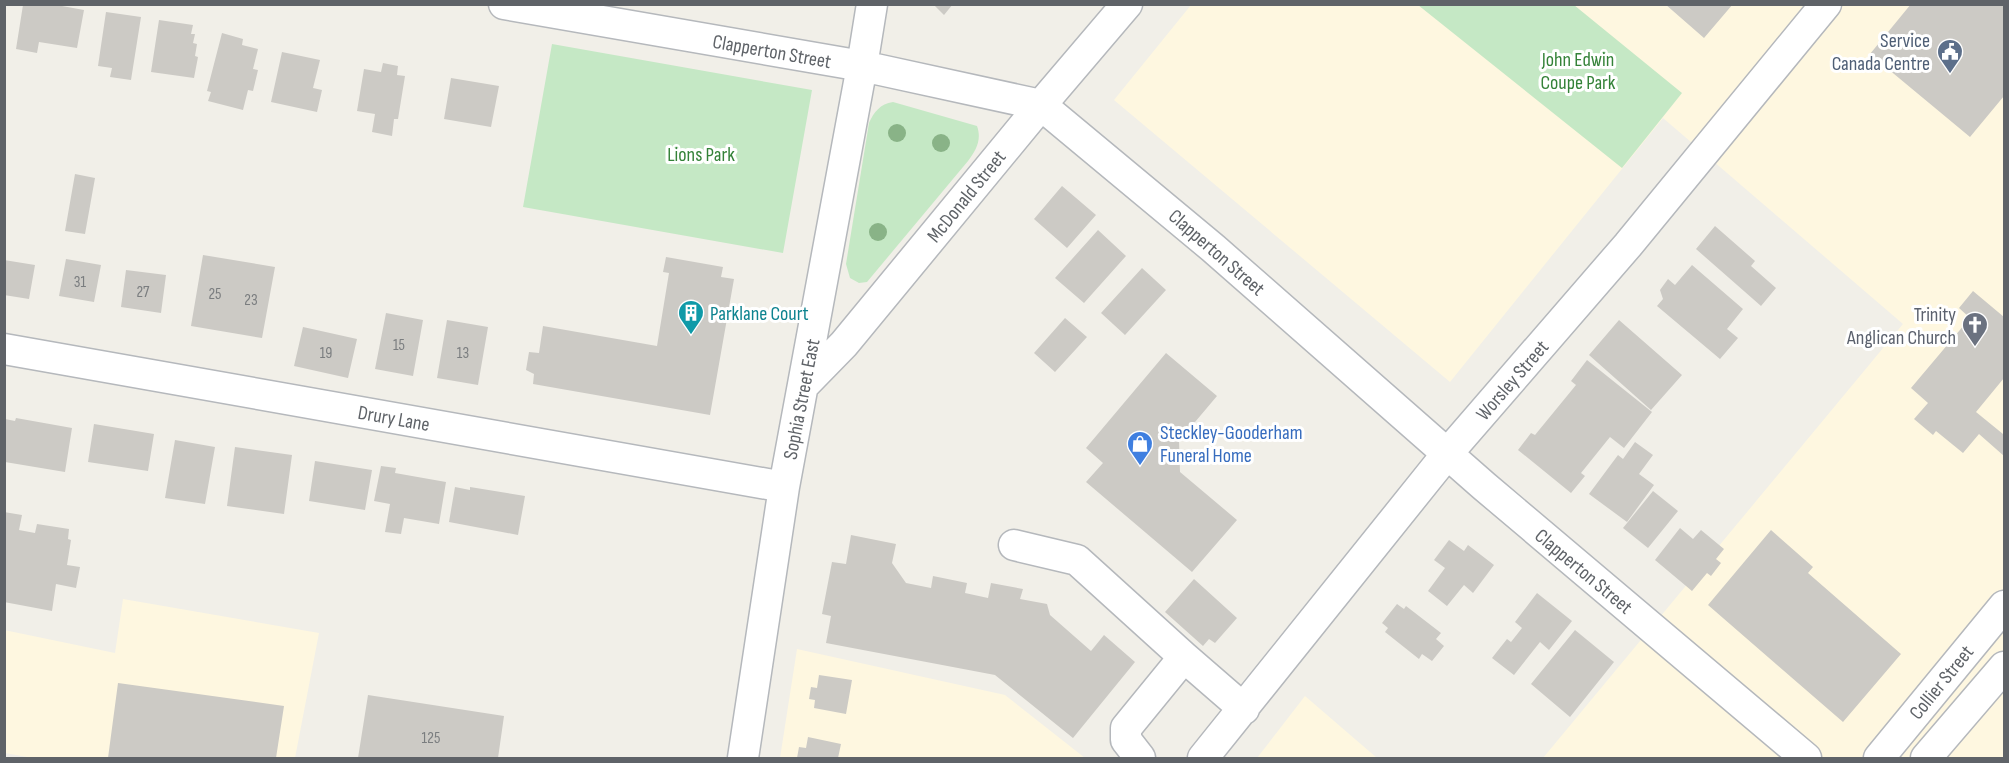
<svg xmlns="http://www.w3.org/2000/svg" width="2009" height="763" font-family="'Sofia Sans Condensed',sans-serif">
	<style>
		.commercial { fill: #fef7e0 }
		.green { fill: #c5e8c5 }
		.building { fill: #cccac5 }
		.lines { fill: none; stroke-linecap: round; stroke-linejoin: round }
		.minor-casing { stroke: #b5b8bc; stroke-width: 33 }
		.minor { stroke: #fff; stroke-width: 30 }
		.tree { fill: #89b387 }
		.labels { text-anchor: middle; stroke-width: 6; stroke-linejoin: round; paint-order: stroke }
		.number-label { font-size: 16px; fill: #7a7d7f }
		.service-label { font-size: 20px; fill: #4e5e75; stroke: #fff; text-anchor: end }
		.street-label { font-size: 20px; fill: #5f6368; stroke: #fff }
		.park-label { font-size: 20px; fill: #348238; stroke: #fff }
		.culture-label { font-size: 20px; fill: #0d838f; stroke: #fff; text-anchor: start }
		.worship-label { font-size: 20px; fill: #5b616d; stroke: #fff; text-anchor: end }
		.shop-label { font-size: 20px; fill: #366cbe; stroke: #fff; text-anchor: start }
	</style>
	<rect width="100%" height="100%" fill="#f1efe8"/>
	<path class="commercial" d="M1191 5H2004V758H1543L1903 324 1663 118 1450 382 1114 100Z
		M123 599 319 633 295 758H33L5 753 4 630 115 653Z
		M797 649 1005 695 1085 758H780Z
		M1305 696 1377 758H1257Z"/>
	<path class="green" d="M1418 5H1574L1682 93 1622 168Z
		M552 44 812 90 783 253 523 207Z
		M893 102 977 126C982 140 976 150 968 161L867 282 859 283 850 278 846 264 869 123C874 112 880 104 893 102Z"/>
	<path class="building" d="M933 4H953L944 15Z
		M1665 4H1733L1704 38Z
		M1911 4H2004V96L1970 137 1870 54Z
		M23 5H62V6L84 10 77 48 39 42 37 53 16 49Z
		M106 12 141 17 131 80 110 77 112 68 98 66Z
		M159 20 193 25 191 34H195L193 43 197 44 195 56 198 57 194 78 151 72Z
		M222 33 243 39 242 45 258 49 253 69 258 70 253 91 248 90 243 110 208 101 211 92 207 91Z
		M282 52 320 60 313 88 322 90 317 112 271 102Z
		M383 63 398 66 397 75 405 76 398 119H394L392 136 372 132 375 114 357 111 364 69 381 72Z
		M451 78 499 86 491 127 444 119Z
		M75 174 95 178 85 234 65 231Z
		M1062 186 1096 215 1067 248 1034 219Z
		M1715 226 1755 261 1751 266 1776 288 1761 306 1696 249Z
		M1098 230 1126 256 1084 303 1055 278Z
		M203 255 275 267 262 338 191 326Z
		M666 257 723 267 721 277 734 279 710 415 533 384 534 374 526 370 529 352 539 353 543 326 657 346 669 273 663 272Z
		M66 259 101 265 94 302 59 296Z
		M4 260 35 265 29 299 4 295Z
		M1692 265 1743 309 1727 329 1738 338 1720 359 1657 306 1663 299 1660 290 1668 279 1675 285Z
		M1142 268 1166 290 1125 335 1101 313Z
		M126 270 166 275 161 313 121 307Z
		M1973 291 2004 317V378L1976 412 2003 434 2004 433V456L1979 434 1963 453 1936 431 1933 435 1914 419 1928 403 1911 388 1970 318 1959 308Z
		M386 313 423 320 413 376 375 369Z
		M1065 318 1087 337 1055 372 1034 353Z
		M447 320 488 327 478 385 437 378Z
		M1619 320 1682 375 1651 410 1589 355Z
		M303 327 357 339 348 378 294 366Z
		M1166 353 1217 396 1179 441 1180 472 1237 520 1192 572 1086 482 1103 463 1086 448Z
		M1587 360 1652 412 1624 448 1610 437 1581 473 1585 476 1571 493 1518 450 1531 433 1535 435 1576 385 1571 381Z
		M16 418 72 428 65 472 5 462V419L15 421Z
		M94 424 154 434 148 471 88 462Z
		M175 440 215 447 205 504 165 498Z
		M1635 442 1653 455 1639 474 1654 485 1627 522 1589 494 1618 455 1623 459Z
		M235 447 292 455 284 514 227 506Z
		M315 461 372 470 365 510 309 501Z
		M381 466 396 468 395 473 446 482 439 524 404 518 401 534 385 532 390 504 374 501Z
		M455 487 470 490V487L525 496 518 535 449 522Z
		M1653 491 1678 511 1648 548 1623 528Z
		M4 512 22 515 19 530 35 533 37 524 69 529 68 539 71 540 67 565 80 567 76 588 56 584 52 611 4 602Z
		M1680 528 1693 539 1701 530 1724 549 1716 559 1721 563 1711 576 1707 573 1692 591 1655 560Z
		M1771 530 1813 567 1808 573 1901 654 1843 722 1708 605Z
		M851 535 896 544 892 563 906 583 931 588 933 576 967 583 965 593 988 598 991 583 1023 589 1020 599 1047 604 1050 615 1091 651 1104 635 1135 662 1073 738 995 675 826 643 831 616 822 614 832 562 846 564Z
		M1449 540 1464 551 1468 545 1494 565 1473 593 1464 585 1447 606 1428 591 1445 568 1434 560Z
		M1194 579 1237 618 1215 643 1209 639 1203 646 1165 612Z
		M1537 593 1572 621 1549 650 1540 642 1514 675 1492 658 1507 639 1511 642 1522 628 1515 622Z
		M1397 604 1404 609 1406 606 1441 633 1436 639 1444 646 1432 661 1422 654 1419 659 1385 632 1388 628 1382 623Z
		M1575 630 1614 662 1570 717 1531 684Z
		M819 675 852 680 846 714 814 708 815 700 809 699 811 687 817 688Z
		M118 683 284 706 276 758H108Z
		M368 695 504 716 498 758H358Z
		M808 737 841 744 838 758H797L799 747 806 748Z"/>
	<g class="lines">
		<defs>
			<path id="minor" d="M504 4 862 66 1041 105 1213 248 1484 486 1806 758
				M4 349 784 487
				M803 386 844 344 1041 105 1127 4
				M1014 545 1077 560 1184 657
				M743 758 784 487 862 66 872 4
				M1140 758 1126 740V728L1184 657 1244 709
				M1203 758 1447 454 1628 245 1826 4
				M1879 758 2004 606
				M1926 758 2004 667"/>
		</defs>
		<use href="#minor" class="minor-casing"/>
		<use href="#minor" class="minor"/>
	</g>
	<g class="tree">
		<circle cx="897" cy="133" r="9"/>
		<circle cx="941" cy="143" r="9"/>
		<circle cx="878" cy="232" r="9"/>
	</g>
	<defs>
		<symbol id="civic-pin" viewBox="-11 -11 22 30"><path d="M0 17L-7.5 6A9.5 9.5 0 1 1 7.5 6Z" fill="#5c6f8a" stroke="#fff"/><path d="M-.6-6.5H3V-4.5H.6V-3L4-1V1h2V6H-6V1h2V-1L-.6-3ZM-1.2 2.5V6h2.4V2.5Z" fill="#fff"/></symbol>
		<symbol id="building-pin" viewBox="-11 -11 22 30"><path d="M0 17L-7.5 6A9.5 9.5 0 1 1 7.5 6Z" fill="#0f9aa8" stroke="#fff"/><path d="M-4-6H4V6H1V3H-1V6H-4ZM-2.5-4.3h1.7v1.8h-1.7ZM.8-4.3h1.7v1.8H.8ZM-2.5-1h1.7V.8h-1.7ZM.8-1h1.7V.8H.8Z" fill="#fff"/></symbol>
		<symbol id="church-pin" viewBox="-11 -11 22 30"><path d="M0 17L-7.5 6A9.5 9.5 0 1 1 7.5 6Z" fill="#6b7280" stroke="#fff"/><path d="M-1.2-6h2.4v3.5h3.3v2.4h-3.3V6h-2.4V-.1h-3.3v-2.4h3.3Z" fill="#fff"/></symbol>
		<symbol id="shop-pin" viewBox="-11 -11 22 30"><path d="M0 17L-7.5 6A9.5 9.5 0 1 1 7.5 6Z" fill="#3f7fe0" stroke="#fff"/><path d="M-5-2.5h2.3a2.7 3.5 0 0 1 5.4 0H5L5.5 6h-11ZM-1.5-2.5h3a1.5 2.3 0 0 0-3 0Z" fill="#fff"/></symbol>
	</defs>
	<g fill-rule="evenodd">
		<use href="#civic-pin" x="1935" y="37" width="30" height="40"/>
		<use href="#building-pin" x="676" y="298" width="30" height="40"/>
		<use href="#church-pin" x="1960" y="310" width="30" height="40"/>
		<use href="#shop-pin" x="1125" y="429" width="30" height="40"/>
	</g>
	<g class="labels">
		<g class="number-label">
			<text x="80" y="287">31</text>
			<text x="143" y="297">27</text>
			<text x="215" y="299">25</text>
			<text x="251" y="305">23</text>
			<text x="399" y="350">15</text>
			<text x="326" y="358">19</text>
			<text x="463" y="358">13</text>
			<text x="431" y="743">125</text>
		</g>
		<g class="service-label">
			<text x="1930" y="47">Service<tspan x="1930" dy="23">Canada Centre</tspan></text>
		</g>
		<g class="street-label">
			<text transform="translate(772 51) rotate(10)" y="7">Clapperton Street</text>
			<text transform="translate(966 196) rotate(-51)" y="7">McDonald Street</text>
			<text transform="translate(1217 252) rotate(41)" y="7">Clapperton Street</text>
			<text transform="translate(1512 380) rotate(-49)" y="7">Worsley Street</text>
			<text transform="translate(801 399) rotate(-79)" y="7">Sophia Street East</text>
			<text transform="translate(394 418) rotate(10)" y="7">Drury Lane</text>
			<text transform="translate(1584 571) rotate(40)" y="7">Clapperton Street</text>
			<text transform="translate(1941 682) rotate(-51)" y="7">Collier Street</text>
		</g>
		<g class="park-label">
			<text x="1578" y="66">John Edwin<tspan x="1578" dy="23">Coupe Park</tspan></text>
			<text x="701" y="161">Lions Park</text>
		</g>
		<g class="culture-label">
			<text x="710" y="320">Parklane Court</text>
		</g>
		<g class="worship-label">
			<text x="1956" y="321">Trinity<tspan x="1956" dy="23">Anglican Church</tspan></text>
		</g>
		<g class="shop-label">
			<text x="1160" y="439">Steckley-Gooderham<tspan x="1160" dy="23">Funeral Home</tspan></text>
		</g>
	</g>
	<rect width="2009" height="763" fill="none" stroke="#5f6368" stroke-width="12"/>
</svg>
